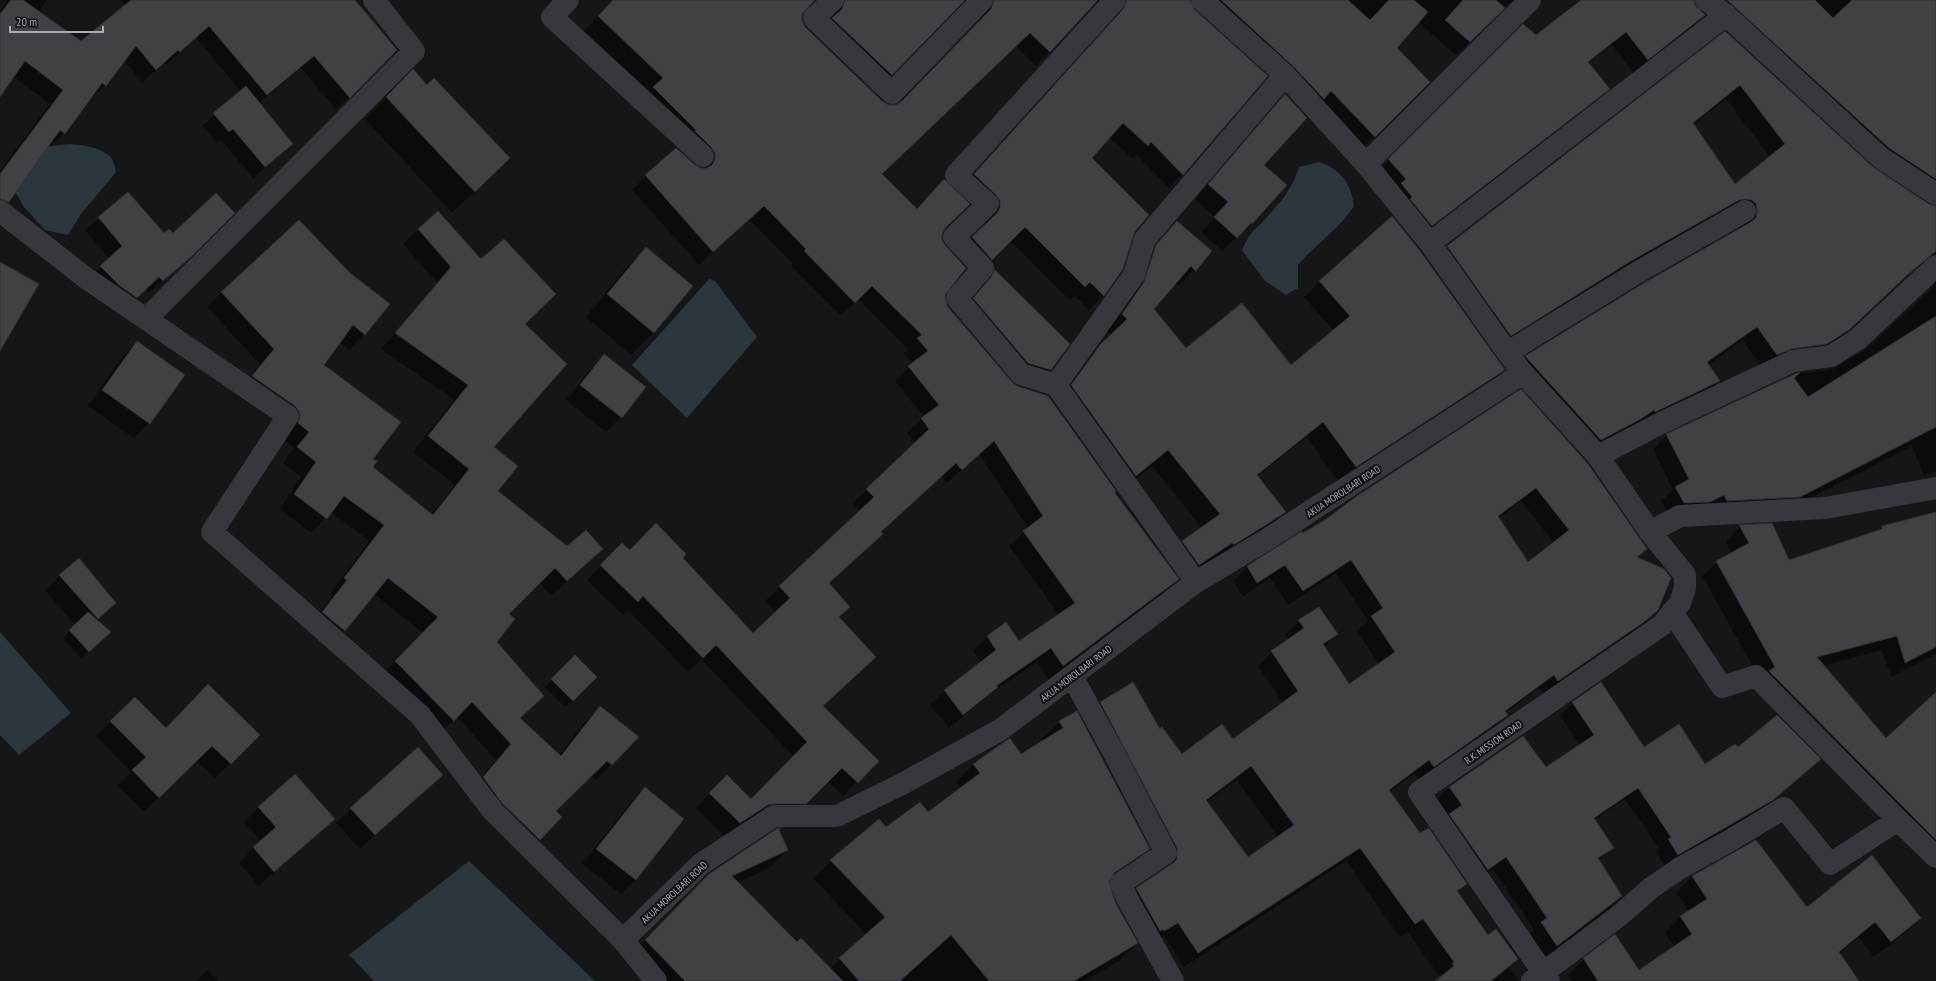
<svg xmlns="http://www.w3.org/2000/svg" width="1936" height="981" font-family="'PT Sans Narrow',sans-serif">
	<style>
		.water { fill: #2b373d }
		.shadow { fill: #0007; fill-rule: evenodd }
		.building { fill: #404145; stroke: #303034; fill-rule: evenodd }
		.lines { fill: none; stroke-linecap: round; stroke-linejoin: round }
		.street { stroke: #37383d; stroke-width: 22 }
		.labels { text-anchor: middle; stroke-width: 4; stroke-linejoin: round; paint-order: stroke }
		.street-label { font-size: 10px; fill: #a7aeb9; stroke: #111113 }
	</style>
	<rect width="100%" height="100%" fill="#161618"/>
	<path class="water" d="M69 144C82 145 103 147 112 159 114 162 115 168 116 172L81 214 68 235 45 230 24 207 13 188 28 149Z
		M1319 162C1341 169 1351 184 1354 206 1339 230 1315 244 1298 265V288L1286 295 1265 281 1242 250C1250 230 1261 225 1274 209 1285 197 1294 183 1299 167Z
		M709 279 715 281 757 337 687 418 632 365Z
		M0 632 71 713 19 755 0 735Z
		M469 861 595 981H374L349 955Z"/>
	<path class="shadow" d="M8 0H47L39 11 81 43 125 6 120 0H354L396 50 336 110 301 68 259 103 292 144 253 178 221 140 217 143 202 126 241 92 196 38 166 65 164 63 142 82 124 60 105 85 92 98 90 97 64 133 51 146 49 144 13 196 0 208V171L50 104 13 76 0 95V11Z
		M613 0H1515L1506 5 1456 55 1418 22 1396 48 1429 82 1360 150 1196 5 1189 1 1183 174 1169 188 1137 155 1133 159 1109 137 1090 158 1134 231 1122 269 1103 296 1089 310 1075 296 1070 300 1010 241 978 273 958 252 984 227 986 223V215L960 189 1110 24 1114 17 1103 1 1093 4 1036 66 1016 46 881 175 916 210 930 195 944 228 941 234 944 294 946 306 1011 383 1113 493 1177 579 1163 593 1049 680 1037 662 991 693 949 728 930 705 944 691 981 662 973 651 987 637 1006 624 1018 642 1059 615 1009 546 1028 528 979 454 947 483 941 476 828 584 838 617 822 707 857 782 843 796 828 781 791 817 725 837 696 808 727 777 751 800 793 756 701 659 688 672 628 610 623 615 587 580 622 544 630 551 681 558 753 634 776 612 765 601 861 512 853 503 916 444 907 433 924 417 895 381 913 364 904 353 908 349 858 299 841 316 791 266 793 263 749 220 699 265 632 190 646 176 694 166 701 170V167L650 92 584 31ZM815 2H822L832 12 831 19 819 33 877 89 959 5 963 2H970L980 11V18L977 24 900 103 896 106H889L883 103 805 28 801 21 802 13Z
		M1600 0H1936V471L1924 476 1912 446 1785 511 1670 517 1661 501 1673 490 1653 449 1667 435 1797 374 1833 369 1865 350 1932 288 1934 284V277L1919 267 1912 271 1835 343 1762 368 1743 340 1708 365 1719 381 1705 395 1586 454 1512 371 1526 357 1744 226 1742 219 1496 349 1434 260 1448 246 1725 33 1873 169 1929 206 1934 207 1933 202 1699 4 1693 1 1694 6 1704 15 1690 29 1633 73 1612 45 1588 63 1608 89 1594 103 1417 239 1375 174 1442 107ZM1726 99 1770 157 1735 186 1693 125Z
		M413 71 487 180 452 213 365 119Z
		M1285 95 1262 165 1252 223 1222 251 1201 232 1215 217 1195 199Z
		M99 218 178 267 149 293 146 289 124 310 88 280 109 259 86 230Z
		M1177 222 1211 251 1179 286 1175 283 1153 309 1186 349 1291 366 1334 331 1304 297 1320 281 1503 370 1488 386 1339 482 1306 437 1257 477 1285 512 1269 528 1183 580 1167 558 1183 542 1202 528 1152 466 1120 491 1056 402 1084 362 1111 335 1106 331 1141 262Z
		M418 229 524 324 493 447 496 491 567 548 602 549 551 596 539 582 508 614 496 642 543 696 520 718 559 755 585 722 600 707 638 737 596 780 591 776 555 811 561 817 524 854 468 793 496 760 457 717 438 735 380 677 423 633 374 594 345 630 329 646 307 628 333 596 330 594 369 541 331 512 311 533 280 509 301 477 283 463 294 448 283 439 284 425 237 392 260 365 207 307 222 292 349 274 388 304 364 334 349 350 339 342 322 365 372 459V467L431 515 455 485 413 452 454 400 381 349 437 283 403 244Z
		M646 248 692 286 653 333 631 355 586 317 624 270Z
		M995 272 1050 370 1035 385 959 314 981 287Z
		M137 342 149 423 134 438 88 406 122 357Z
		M605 355 645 387 621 417 606 432 566 400 590 370Z
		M1521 391 1646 549 1637 558 1670 578 1653 614 1639 629 1544 695 1539 688 1505 713 1507 715 1493 730 1419 780 1414 773 1390 792 1420 835 1466 884 1457 892 1488 936 1517 959 1509 967 1519 981H1437L1440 977 1408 932 1400 937 1346 861 1184 967 1164 936 1149 944 1123 903 1137 889 1163 871V862L1086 717 1101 702 1160 730 1181 755 1233 740 1283 703 1258 666 1272 652 1288 640 1285 635 1299 621 1337 634 1324 647 1349 685 1379 664 1357 631 1368 621 1336 573 1288 605 1270 578 1243 597 1233 581 1247 567 1302 533 1304 535ZM1521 501 1554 543 1528 563 1499 518ZM1237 780 1278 837 1248 859 1206 802Z
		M1936 514V654L1891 677 1882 650 1823 666 1886 739 1936 694V856L1761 681 1702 576 1717 562 1732 553 1726 541 1740 526 1789 561 1878 531 1882 527Z
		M60 576 115 603 97 621 102 639 81 658 63 638 75 625 45 590Z
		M575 656 596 677 565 707 545 687Z
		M135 698 166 729 259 735 215 778 196 760 144 812 118 786 131 772 96 736Z
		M1573 703 1644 749 1705 765 1737 749 1819 759 1759 812 1665 867 1656 852 1659 849 1625 799 1594 820 1612 848 1598 861 1621 896 1609 909 1545 958 1529 935 1534 930 1493 869 1475 881 1437 827 1449 816 1437 800 1449 787 1546 769 1580 745 1560 715Z
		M1076 712 1148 849 1130 867 1108 882 1115 904 1137 943 1119 961 1085 981H650L628 958 691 893 787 850 769 868 737 883 797 944 830 969 867 935 813 878 831 861 886 829 928 813 961 789 956 782 974 764 1021 756 1043 742 1041 740 1059 722Z
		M441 775 360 849 336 823 351 809Z
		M645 789 636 879 621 894 582 864 630 803Z
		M259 807 333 819 259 886 239 863 261 841 244 822Z
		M1755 841 1807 908 1920 918 1904 934 1874 957 1859 937 1839 954 1858 981H1572L1568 975 1584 959 1615 936 1639 972 1675 948 1665 933 1680 917 1689 911 1676 892 1692 877Z
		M208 970 218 981H196Z"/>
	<path class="building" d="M11 0H23L81 41 131 0H355L397 50 350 98 314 56 267 95 209 26 180 52 178 50 156 70 136 46 106 86 102 83 65 134 60 130 9 202 0 199V174L63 90 25 61 0 97V14Z
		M613 0H815L802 14V21L805 27 883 102 889 105H896L901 102 991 9 994 0H1098L1050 52 1030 33 882 174 917 209 944 179 970 204 945 228 942 234V240L945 245 966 268 945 295 947 306 1012 382 1017 386 1048 396 1116 491 1115 493 1179 579 1063 666 1051 648 996 686 998 687 963 715 944 690 996 650 987 636 1006 622 1019 641 1075 603 1023 531 1043 516 994 441 962 470 956 463 881 532 883 534 829 583 850 607 839 617 876 657 823 706 879 761 858 783 842 768 806 804H774L768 805 740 823 709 793 727 775 751 799 807 742 716 645 703 658 643 596 638 602 600 565 622 543 630 550 656 523 686 554 683 558 753 633 790 598 779 586 874 497 866 489 929 429 921 418 939 405 908 366 928 351 917 338 922 335 872 286 855 303 804 251 806 249 764 206 713 252 645 175 676 148 695 165 701 168H707L712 165 715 159V153L711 147 695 131 696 130 653 87 663 78 598 16Z
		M845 0H965L892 75 832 18 842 9Z
		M1127 0H1190L1194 9 1268 76 1183 175 1151 142 1148 146 1123 123 1092 158 1149 215 1135 231 1123 269 1104 296 1090 282 1085 287 1025 227 992 260 972 237 997 213 1000 208V201L996 195 974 174 1124 8Z
		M1221 0H1348L1370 20 1389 0H1414L1428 12 1397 48 1430 82 1375 137 1331 91 1324 99 1293 66Z
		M1463 0H1496L1505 8 1470 42 1445 20Z
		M1581 0H1694L1695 5 1705 15 1648 60 1626 32 1588 62 1610 89 1432 226 1410 199 1412 197 1401 183 1406 179 1388 159 1523 24 1536 35Z
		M1727 0H1815L1833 18 1852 0H1936V179L1889 148Z
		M1725 31 1873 167 1929 204 1936 206V251L1906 276 1850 329 1827 344 1791 349 1777 355 1757 327 1707 362 1720 381 1655 412 1654 410 1639 420 1601 440 1525 356 1644 283 1751 222 1756 218 1757 211 1756 204 1752 200 1745 199 1739 200 1631 261 1511 336 1447 246ZM1740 85 1785 144 1735 184 1693 123Z
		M413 69 427 85 434 78 510 158 475 192 386 97Z
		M246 86 293 144 265 167 233 129 229 132 213 113Z
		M1285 94 1307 118 1264 165 1287 185 1252 224 1251 223 1237 238 1214 217 1228 202 1208 184Z
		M128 192 164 233 169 229 173 233 216 193 235 213 193 255 163 281 159 277 137 298 119 285 100 266 122 246 98 217Z
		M438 211 481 259 504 239 556 294 525 324 567 364 494 447 518 466 498 491 567 546 586 530 603 549 567 581 555 568 509 614 515 619 497 642 544 696 520 718 561 756 600 706 639 737 612 765 607 761 556 811 562 817 540 840 502 803 483 777 511 744 472 702 454 721 395 661 438 617 388 578 345 631 322 612 347 580 344 578 384 525 344 496 327 519 294 494 316 462 297 447 309 432 298 423 300 416 299 411 295 406 252 376 274 349 221 292 299 220 350 273 390 304 365 335 353 325 324 365 401 422 373 459 377 461 373 467 433 515 469 469 428 436 468 385 395 333 451 267 418 229Z
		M1392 216 1420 251 1505 370 1356 467 1323 422 1257 475 1286 512 1234 545 1232 543 1199 565 1182 541 1220 514 1168 450 1136 476 1071 385 1100 345 1127 319 1122 314 1144 282 1156 245 1177 221 1212 251 1196 271 1191 266 1154 309 1186 348 1242 303 1291 365 1350 316 1319 281Z
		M646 247 693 286 654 333 607 294Z
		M0 262 39 284 0 351Z
		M995 270 1070 344 1051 370 1028 363 973 298 992 276Z
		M1936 316V427L1800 497 1727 501 1724 495 1710 502 1684 503 1675 487 1689 479 1666 434 1797 373H1800L1794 378 1808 397Z
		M137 341 185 375 150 424 102 390Z
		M604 354 646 387 622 418 580 385Z
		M1521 389 1588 464 1647 549 1637 557 1664 569 1671 578 1658 610 1644 622 1558 681 1554 675 1505 711 1508 715 1434 767 1429 760 1389 790 1420 833 1429 828 1467 884 1457 891 1488 935 1496 929 1518 959 1491 981H1435L1454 966 1452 963 1454 962 1423 919 1415 924 1360 848 1198 953 1178 923 1164 931 1163 929 1160 931 1136 888 1173 863 1177 859V848L1100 702 1133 682 1160 729 1162 727 1182 754 1222 724 1233 739 1298 691 1271 651 1304 628 1298 620 1319 607 1338 634 1323 644 1349 684 1395 652 1371 616 1383 608 1351 560 1303 591 1285 565 1257 583 1247 566 1302 531 1303 533 1325 520 1357 496ZM1536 488 1569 530 1528 562 1498 516ZM1251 766 1294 825 1248 857 1206 800Z
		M1936 512V647L1905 663 1897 636 1817 657 1886 738 1936 692V840L1769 671 1775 667 1716 561 1749 543 1739 525 1772 523 1789 560 1882 529V526Z
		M79 558 116 603 98 619 59 575Z
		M88 612 111 632 89 652 69 630Z
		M575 655 597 677 573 701 551 679Z
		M1601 682 1644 747 1679 724 1705 764 1735 744 1738 747 1777 715 1821 759 1773 800 1678 855 1668 839 1671 837 1638 788 1594 818 1614 848 1598 858 1622 896 1557 946 1541 922 1547 918 1506 857 1488 870 1449 814 1462 805 1449 787 1523 736 1546 767 1594 735 1572 702Z
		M208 684 260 735 231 764 212 746 159 798 132 770 146 757 110 721 135 697 166 728Z
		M1077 711 1150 849 1114 873 1109 882 1116 904 1138 943 1074 981H989L951 935 900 981H859L839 958 885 917 830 860 879 819 886 827 920 802 928 812 980 773 973 764 1010 738 1021 754 1063 728 1059 721Z
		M418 747 443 775 375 835 350 808Z
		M295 774 335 819 274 872 253 847 276 827 258 807Z
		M645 787 684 819 636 880 596 849Z
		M778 828H780L779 830 788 850 732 876 797 942 801 938 843 981H685L645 940 709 874Z
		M1756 840 1807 907 1872 855 1921 918 1891 942 1875 922 1839 952 1859 981H1598L1583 958 1615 934 1639 970 1692 934 1680 916 1707 899 1692 876Z"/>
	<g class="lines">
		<path class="street" d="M568 0 552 17 703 156
			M833 0 814 18 892 93 982 0
			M1115 0 956 175 988 204 954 237 983 268 957 298 1021 374 1056 385 1196 582
			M1202 0 1285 75 1366 164 1430 243 1520 370 1598 456 1650 532 1685 575V588L1680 603 1662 625 1419 792 1549 981
			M1706 0 1726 15 1881 158 1936 194
			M1366 164 1530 0
			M0 211 86 278 288 416 212 532 420 715 493 811 623 940 656 981
			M1430 243 1726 15
			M146 319 414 51 374 0
			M1508 352 1638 272 1745 211
			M1056 385 1134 275 1145 239 1285 75
			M1598 456 1661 423 1793 361 1831 356 1858 339 1936 266
			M1650 532 1680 516 1825 508 1936 488
			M1672 612 1722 687 1756 676 1898 820
			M1072 676 1115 755 1166 853 1121 883 1127 898 1173 981
			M623 940 701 864 774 816H837L902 784 1000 730 1196 582 1266 540 1523 373
			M1532 981 1619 916 1651 888 1680 868 1729 841 1784 808 1830 864 1898 820 1936 857"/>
	</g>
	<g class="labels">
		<g class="street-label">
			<text transform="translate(1343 491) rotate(-33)" y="4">AKUA MOROLBARI ROAD</text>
			<text transform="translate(1076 673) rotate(-37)" y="4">AKUA MOROLBARI ROAD</text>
			<text transform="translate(1493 742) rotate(-35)" y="4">R.K. MISSION ROAD</text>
			<text transform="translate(674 892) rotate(-43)" y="4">AKUA MOROLBARI ROAD</text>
		</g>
	</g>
	<path d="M10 26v6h93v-6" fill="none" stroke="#a7aeb9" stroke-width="2"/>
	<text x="16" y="26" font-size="12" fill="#a7aeb9" stroke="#111113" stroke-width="3" paint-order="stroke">20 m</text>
</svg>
